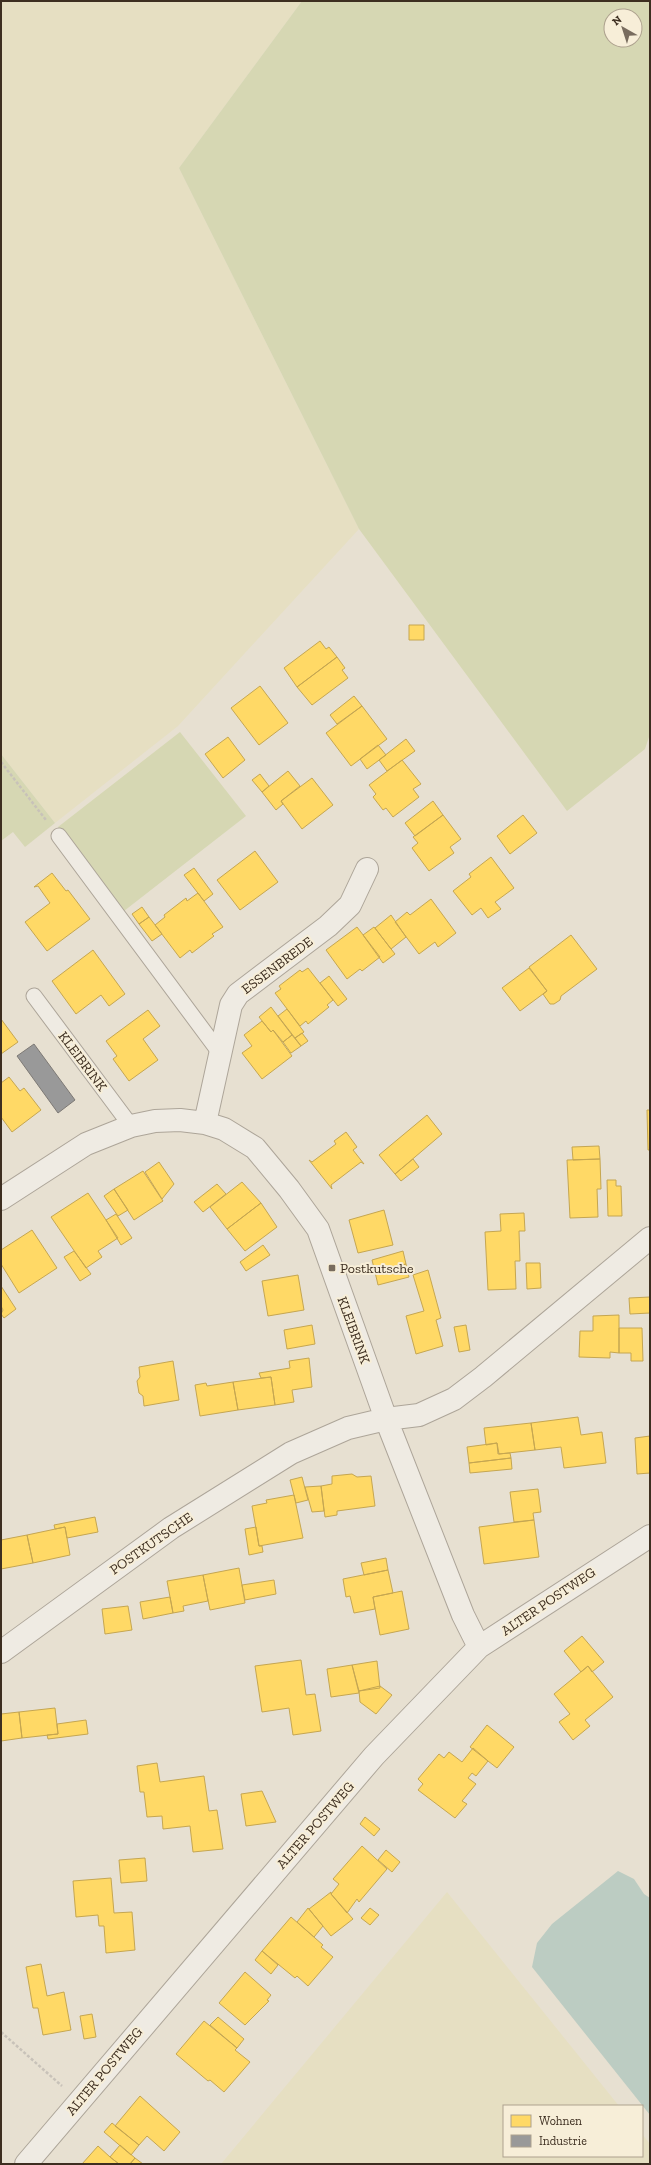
<svg xmlns="http://www.w3.org/2000/svg" width="651" height="2165" font-family="'Zilla Slab',serif">
	<style>
		.farmland { fill: #e6dfc2 }
		.green { fill: #d6d7b3; fill-rule: evenodd }
		.water { fill: #bcccc2 }
		.homes { fill: #ffd966; stroke: #c5a651 }
		.industry { fill: #999; stroke: #7d7975 }
		.lines { fill: none; stroke-linecap: round; stroke-linejoin: round }
		.service-casing { stroke: #ada599; stroke-width: 17 }
		.minor-casing { stroke: #ada599; stroke-width: 24 }
		.path { stroke: #c8c2b9; stroke-width: 2.5; stroke-dasharray: 3 2; stroke-linecap: butt }
		.service { stroke: #efebe3; stroke-width: 15 }
		.minor { stroke: #efebe3; stroke-width: 22 }
		.poi-dot { fill: #786c5e; stroke: #f7eed8; stroke-width: 1.5 }
		.labels { text-anchor: middle; stroke-width: 4; stroke-linejoin: round; paint-order: stroke }
		.street-label { font-size: 14px; fill: #3d2e20; stroke: #f7eed8 }
		.poi-label { font-size: 14px; fill: #3d2e20; stroke: #f7eed8; text-anchor: start }
	</style>
	<rect width="100%" height="100%" fill="#e7e0d1"/>
	<path class="farmland" d="M1 1H302L179 168 359 529 178 726 55 823 1 754Z
		M447 1892 619 2106H504V2156H642V2134L650 2144V2164H221Z"/>
	<path class="green" d="M302 1H650V734L645 749 567 811 359 529 179 168ZM611 16H635V40H611Z
		M180 732 246 816 124 911 58 827Z
		M1 754 55 823 25 847 13 832 1 841Z"/>
	<path class="water" d="M618 1871 634 1879 644 1894 650 1898V2115L532 1967 537 1943 552 1924Z"/>
	<path class="homes" d="M409 625H424V640H409Z
		M320 641 326 649 329 647 337 657 297 687 284 668Z
		M337 657 345 668 342 670 348 678 312 705 297 687Z
		M260 686 288 723 259 745 231 708Z
		M354 696 362 706 337 724 330 715Z
		M362 706 387 739 351 766 326 733Z
		M228 737 245 760 223 778 205 754Z
		M406 739 415 751 387 771 379 760Z
		M378 745 386 755 367 769 360 759Z
		M402 760 421 784 413 789 419 797 393 817 386 808 383 810 373 797 376 794 369 785Z
		M288 771 300 786 281 801 283 804 276 810 262 792Z
		M260 774 269 786 262 792 252 780Z
		M312 778 333 805 302 829 281 801Z
		M433 801 443 815 415 836 405 823Z
		M443 815 461 839 450 847 454 853 429 871 412 848 418 843 413 837Z
		M523 815 537 833 510 854 497 836Z
		M255 851 278 882 240 910 217 880Z
		M491 857 514 888 495 902 501 909 488 918 481 908 472 915 453 891 471 877 469 874Z
		M194 868 213 894 204 901 184 875Z
		M52 873 66 891 68 890 90 919 47 951 25 922 50 903 38 886 34 887Z
		M198 893 223 927 212 934 214 936 192 953 190 950 180 958 155 925 165 917 164 915 186 898 187 901Z
		M431 899 456 933 438 947 435 942 419 954 395 922 407 912 410 915Z
		M142 907 149 917 139 924 132 914Z
		M391 915 406 937 391 949 375 928Z
		M149 917 162 934 152 941 139 924Z
		M357 927 380 957 362 971 360 969 347 979 326 950Z
		M374 927 395 954 383 963 363 935Z
		M571 935 597 969 561 996 560 1000 554 1004H550L543 994 547 991 529 967Z
		M93 950 125 994 109 1006 101 995 76 1014 52 981Z
		M308 968 333 1000 327 1005 329 1007 308 1024 306 1021 300 1026 275 993 281 989 279 986 300 970 302 972Z
		M529 968 547 991 520 1011 502 988Z
		M329 976 347 999 338 1006 320 983Z
		M271 1007 292 1035 283 1042 273 1030 271 1032 259 1017Z
		M287 1009 304 1032 295 1038 278 1016Z
		M148 1010 160 1026 143 1039 158 1060 129 1081 113 1059 117 1056 106 1041Z
		M1 1019 18 1042 1 1054Z
		M262 1021 271 1032 273 1030 292 1056 262 1079 242 1053 252 1046 244 1035Z
		M302 1033 308 1041 301 1046 295 1038Z
		M292 1035 301 1046 291 1053 283 1042Z
		M9 1077 20 1091 24 1088 41 1110 12 1132 1 1117V1083Z
		M647 1110H650V1150H648Z
		M427 1115 442 1134 395 1174 379 1155Z
		M346 1132 357 1147 353 1150 364 1164 361 1162 331 1185 332 1189 309 1160 312 1162 336 1144 334 1141Z
		M599 1146 600 1159 573 1160 572 1147Z
		M413 1159 419 1167 401 1181 395 1174Z
		M600 1159 601 1189H597L598 1217 570 1218 567 1160Z
		M159 1162 174 1184 162 1199 145 1172Z
		M143 1171 163 1201 134 1220 114 1189Z
		M607 1180H616V1186H621L622 1216H608Z
		M242 1182 261 1203 227 1229 210 1207Z
		M217 1184 226 1194 203 1212 194 1202Z
		M114 1189 128 1210 118 1216 104 1196Z
		M88 1193 118 1238 98 1251 102 1257 86 1268 51 1217Z
		M261 1203 277 1227 245 1251 227 1229Z
		M384 1210 393 1245 358 1253 349 1220Z
		M524 1213 525 1231H519L520 1261H515L516 1289 488 1290 485 1232 501 1231 500 1214Z
		M116 1214 132 1238 121 1245 106 1220Z
		M32 1230 57 1268 19 1293 1 1264V1250Z
		M263 1245 270 1255 246 1271 240 1262Z
		M74 1251 91 1274 80 1281 64 1257Z
		M403 1251 406 1264 375 1272 372 1260Z
		M526 1263H540L541 1288 527 1289Z
		M406 1264 409 1277 378 1285 375 1272Z
		M428 1270 441 1318 436 1320 443 1346 416 1354 406 1316 424 1311 413 1275Z
		M298 1275 304 1310 268 1316 262 1281Z
		M1 1286 16 1309 4 1318 1 1314 3 1310 1 1306Z
		M650 1297V1313L630 1314 629 1298Z
		M619 1315V1353L610 1352V1358L579 1357 580 1331H593V1316Z
		M312 1325 315 1344 287 1349 284 1330Z
		M466 1325 470 1350 459 1352 454 1327Z
		M619 1328H642L643 1361H631V1353H619Z
		M309 1358 312 1387 292 1390 294 1402 275 1405 271 1377 261 1378 259 1373 290 1368 289 1361Z
		M173 1361 179 1400 144 1406 143 1396 139 1393 137 1381 140 1377 139 1367Z
		M271 1377 275 1405 238 1410 233 1382Z
		M233 1382 238 1410 200 1416 195 1385 206 1383 207 1386Z
		M578 1417 581 1435 602 1432 606 1463 564 1468 561 1447 535 1450 531 1423Z
		M531 1423 535 1450 499 1454 497 1443 486 1445 484 1428Z
		M650 1436V1473L637 1474 635 1438Z
		M497 1443 498 1454 510 1453 511 1458 469 1463 467 1447Z
		M511 1458 512 1469 470 1473 469 1463Z
		M352 1474 357 1477 371 1476 375 1506 337 1511V1515L325 1517 321 1486 332 1484V1476Z
		M302 1477 308 1500 296 1503 290 1480Z
		M321 1486 324 1511 312 1512 305 1487Z
		M538 1489 541 1512 533 1513 534 1520 514 1522 510 1492Z
		M294 1495 303 1538 259 1546 252 1506 267 1503 266 1500Z
		M95 1517 98 1532 67 1538 65 1527 55 1529 54 1525Z
		M534 1520 539 1557 484 1564 479 1527Z
		M65 1527 70 1555 33 1563 27 1535Z
		M256 1527 259 1546H262L263 1552 249 1555 245 1529Z
		M27 1535 33 1563 1 1569V1538V1540Z
		M386 1558 388 1570 364 1575 361 1563Z
		M239 1568 245 1603 210 1610 203 1575Z
		M388 1570 393 1593 373 1597 375 1609 354 1613 350 1596 346 1597 343 1579Z
		M203 1575 208 1601 183 1606 184 1611 173 1613 167 1581Z
		M274 1580 276 1594 245 1600 242 1585Z
		M402 1591 409 1629 380 1635 373 1597Z
		M170 1597 173 1613 143 1619 140 1602Z
		M128 1606 132 1630 105 1634 102 1609Z
		M582 1636 604 1662 592 1672 588 1666 581 1672 564 1651Z
		M301 1660 306 1695 315 1694 321 1731 293 1735 289 1708 262 1712 255 1666Z
		M377 1661 380 1688 359 1691 352 1665Z
		M352 1665 359 1693 331 1697 327 1669Z
		M588 1666 613 1697 585 1720 590 1726 573 1740 559 1722 570 1714 554 1694Z
		M380 1686 392 1695 376 1714 360 1702 359 1691Z
		M55 1708 58 1734 22 1738 19 1712Z
		M19 1712 22 1738 1 1741V1714Z
		M86 1720 88 1734 48 1739 47 1735 58 1734 57 1724Z
		M487 1725 514 1747 497 1768 470 1747Z
		M473 1748 488 1761 476 1776 472 1773 468 1778 476 1784 462 1801 467 1804 455 1818 418 1790 423 1784 418 1779 439 1754 444 1758 449 1752 462 1762Z
		M157 1763 160 1782 204 1776 209 1811 217 1810 223 1849 193 1852 190 1826 163 1829 162 1816 147 1817 144 1792H140L137 1766Z
		M262 1791 276 1822 246 1826 241 1794Z
		M365 1817 380 1829 374 1836 360 1824Z
		M362 1846 387 1869 359 1902 357 1899 347 1913 331 1894 339 1884 333 1879Z
		M386 1850 400 1862 392 1872 378 1860Z
		M145 1858 147 1881 121 1883 119 1860Z
		M111 1878 114 1913 132 1912 135 1950 106 1953 104 1926H99L98 1915 76 1917 73 1881Z
		M331 1892V1894L353 1919 331 1936 309 1909Z
		M308 1908 323 1926 314 1937 297 1922Z
		M370 1908 379 1915 370 1925 361 1918Z
		M291 1917 323 1945 321 1947 333 1957 308 1986 297 1976 295 1978 262 1951Z
		M262 1951 278 1965 271 1974 255 1960Z
		M41 1964 47 1996 64 1992 71 2030 43 2035 38 2008H33L26 1967Z
		M245 1972 271 1995 267 2000 269 2001 245 2025 219 2003Z
		M92 2014 96 2037 84 2039 80 2016Z
		M218 2017 244 2039 237 2048 210 2025Z
		M204 2021 237 2048 235 2050 250 2062 224 2092 210 2080 208 2081 176 2054Z
		M140 2096 180 2132 164 2151 147 2136 139 2145 115 2126Z
		M112 2123 139 2145 131 2155 104 2132Z
		M120 2145 135 2158 130 2164H119L110 2157Z
		M98 2146 110 2157 119 2164H82Z
		M135 2158 143 2164H130Z"/>
	<path class="industry" d="M34 1044 75 1100 58 1113 17 1056Z"/>
	<g class="lines">
		<defs>
			<path id="service" d="M59 836 220 1053
				M34 996 131 1126"/>
			<path id="minor" d="M205 1123 231 1005 238 994 328 926 350 905 367 869
				M1 1199 86 1144 131 1126 155 1121 180 1120 205 1123 224 1129 255 1148 289 1189 318 1229 386 1419 463 1615 479 1647
				M1 1652 171 1528 291 1453 348 1428 386 1419 419 1415 454 1399 483 1377 650 1238
				M26 2164 374 1756 479 1647 650 1536"/>
		</defs>
		<use href="#service" class="service-casing"/>
		<use href="#minor" class="minor-casing"/>
		<path class="path" d="M1 762 46 820
			M1 2032 62 2086"/>
		<use href="#service" class="service"/>
		<use href="#minor" class="minor"/>
	</g>
	<rect class="poi-dot" x="328" y="1264" width="8" height="8" rx="2"/>
	<g class="labels">
		<g class="street-label">
			<text transform="translate(277 965) rotate(-37)" y="5">ESSENBREDE</text>
			<text transform="translate(83 1061) rotate(53)" y="5">KLEIBRINK</text>
			<text transform="translate(354 1330) rotate(70)" y="5">KLEIBRINK</text>
			<text transform="translate(151 1543) rotate(-35)" y="5">POSTKUTSCHE</text>
			<text transform="translate(548 1601) rotate(-34)" y="5">ALTER POSTWEG</text>
			<text transform="translate(315 1825) rotate(-49)" y="5">ALTER POSTWEG</text>
			<text transform="translate(104 2071) rotate(-50)" y="5">ALTER POSTWEG</text>
		</g>
		<g class="poi-label">
			<text x="340" y="1273">Postkutsche</text>
		</g>
	</g>
	<rect width="651" height="2165" fill="none" stroke="#3d2e20" stroke-width="4"/>
	<rect x="503" y="2105" width="140" height="52" fill="#f7eed8" stroke="#ada18e"/>
	<rect x="511" y="2115" width="20" height="12" fill="#ffd966" stroke="#ada18e"/>
	<text x="539" y="2125" font-size="12" fill="#3d2e20">Wohnen</text>
	<rect x="511" y="2135" width="20" height="12" fill="#999999" stroke="#ada18e"/>
	<text x="539" y="2145" font-size="12" fill="#3d2e20">Industrie</text>
	<g transform="translate(623 28) rotate(321)"><circle r="19" fill="#f7eed8" stroke="#ada18e"/>
	<path d="M0-3L7 15L0 10L-7 15Z" fill="#786c5e"/>
	<text y="-6" font-size="11" font-weight="bold" text-anchor="middle" fill="#3d2e20">N</text>
	</g>
</svg>
